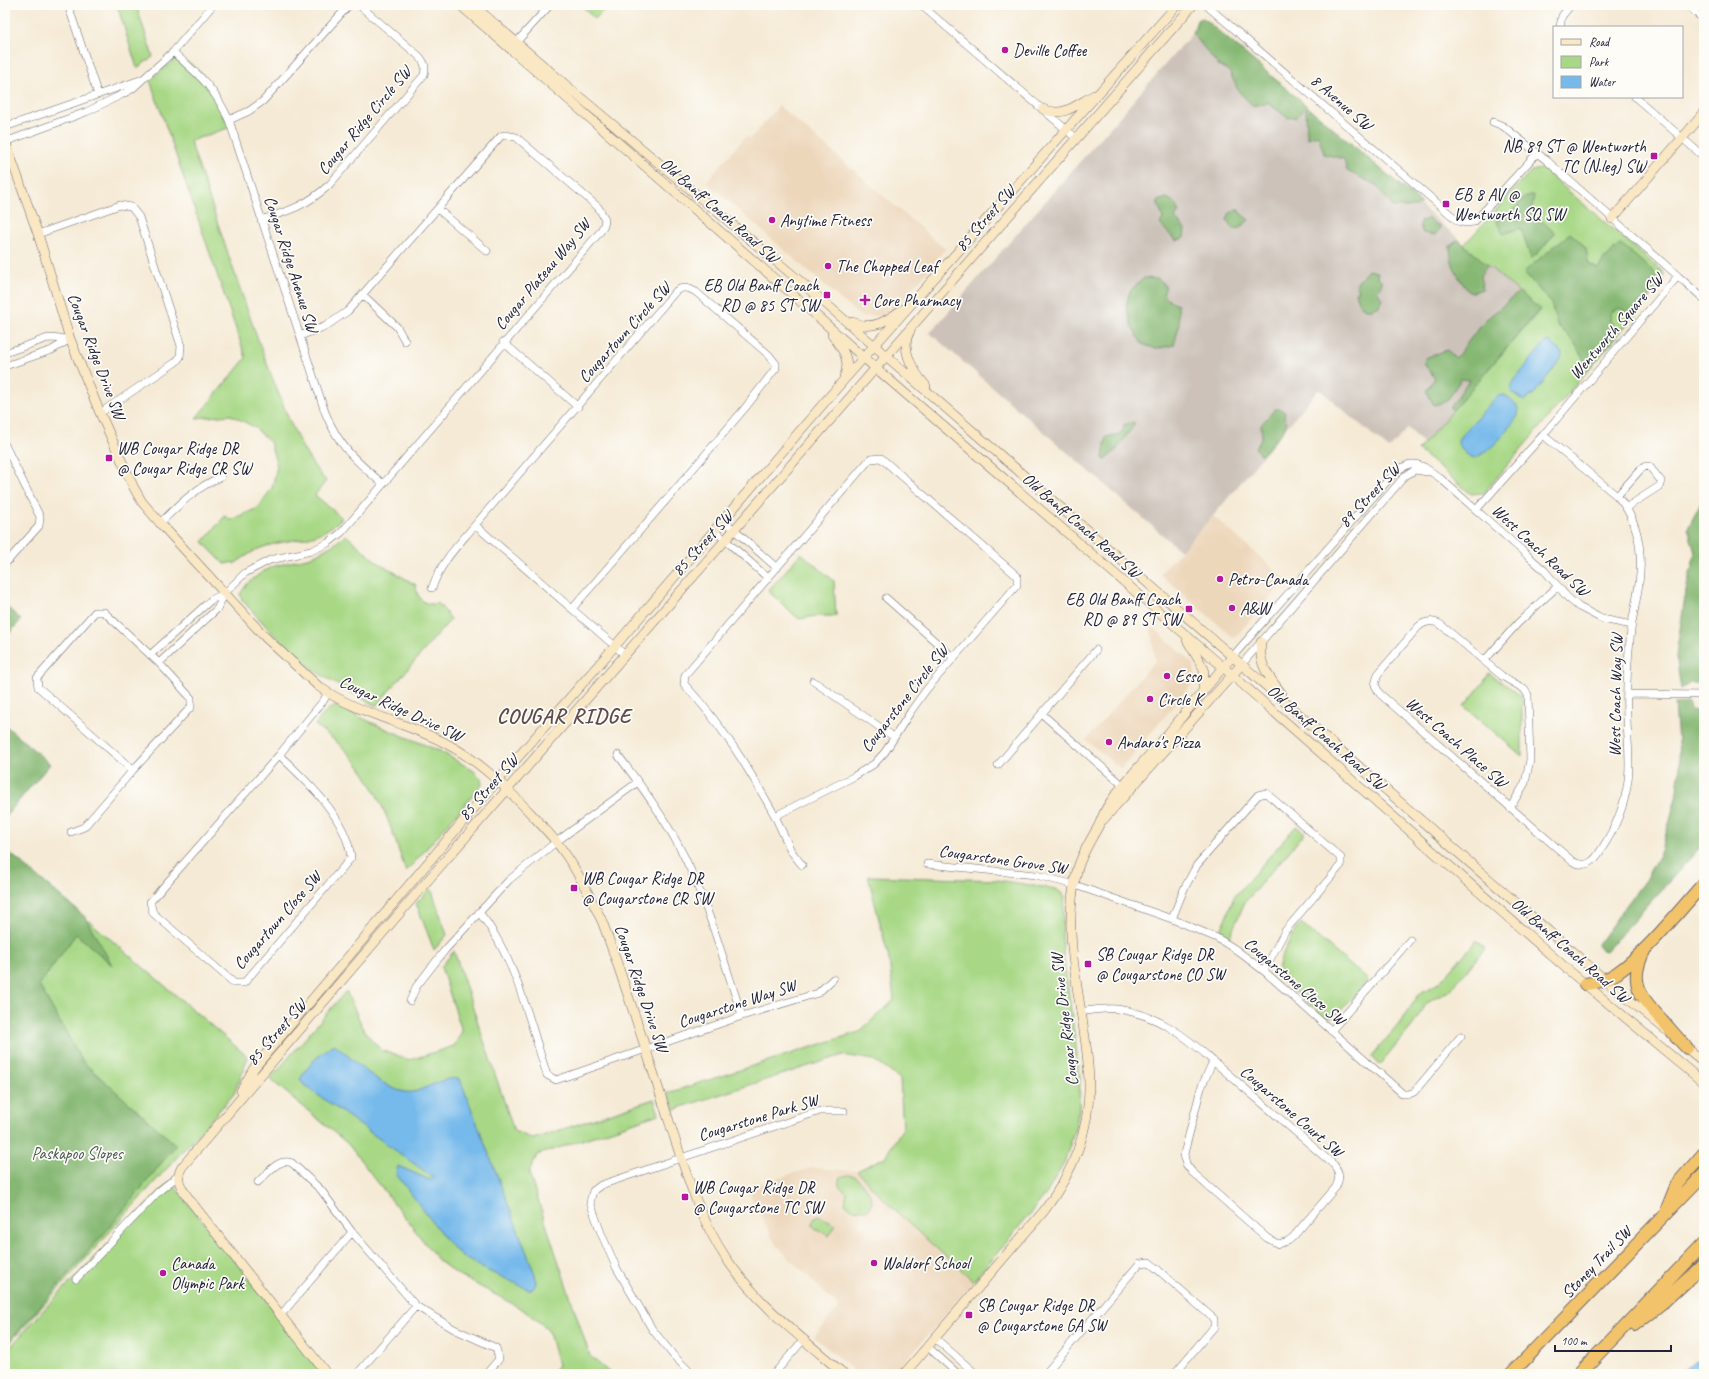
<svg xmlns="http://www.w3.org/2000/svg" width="1709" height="1379" font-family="Caveat,sans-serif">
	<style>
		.built { fill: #edd7bb }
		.industrial { fill: #ccc2b9 }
		.green { fill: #a8d886; stroke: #657d60 }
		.forest { fill: #86b873; stroke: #546d57 }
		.water { fill: #76b9eb; stroke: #4c6e93 }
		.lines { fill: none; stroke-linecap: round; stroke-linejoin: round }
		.street-casing { stroke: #6c6871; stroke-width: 8 }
		.secondary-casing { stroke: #6c6871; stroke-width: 10 }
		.highway-casing { stroke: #6c6871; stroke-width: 14 }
		.street { stroke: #fff; stroke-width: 7 }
		.secondary { stroke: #fae7c3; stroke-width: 9 }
		.highway { stroke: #f2c36a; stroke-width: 12 }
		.poi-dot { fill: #b5179e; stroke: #fdfcf7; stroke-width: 1.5 }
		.labels { text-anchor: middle; stroke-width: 3.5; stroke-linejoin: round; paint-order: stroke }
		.poi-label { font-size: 17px; fill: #22223b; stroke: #fdfcf7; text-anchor: start }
		.street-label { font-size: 17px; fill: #22223b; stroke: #fdfcf7 }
		.park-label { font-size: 17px; fill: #4a5952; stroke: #fdfcf7 }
		.district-label { font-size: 21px; font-weight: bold; letter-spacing: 1px; fill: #5f4c4f; stroke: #fdfcf7 }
	</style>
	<rect width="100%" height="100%" fill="#fdfcf7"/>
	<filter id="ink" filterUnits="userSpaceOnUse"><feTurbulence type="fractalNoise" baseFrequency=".025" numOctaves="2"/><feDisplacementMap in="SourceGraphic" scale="8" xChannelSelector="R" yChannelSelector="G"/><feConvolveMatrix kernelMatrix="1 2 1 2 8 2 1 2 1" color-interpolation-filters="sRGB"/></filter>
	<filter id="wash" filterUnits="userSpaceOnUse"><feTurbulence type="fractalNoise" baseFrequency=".012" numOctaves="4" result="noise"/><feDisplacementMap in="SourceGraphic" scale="16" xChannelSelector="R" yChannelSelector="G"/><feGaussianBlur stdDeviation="0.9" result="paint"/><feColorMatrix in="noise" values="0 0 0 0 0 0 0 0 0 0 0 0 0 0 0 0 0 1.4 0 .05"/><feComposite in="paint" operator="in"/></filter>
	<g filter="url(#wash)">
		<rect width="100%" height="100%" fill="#f5ead5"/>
		<path class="built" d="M779 106 945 249 899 306 884 315 861 317 706 182 746 136 750 139Z
			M1213 516 1286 580 1234 638 1160 574Z
			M1150 625 1193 663 1196 679 1121 769 1086 740 1155 661Z
			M811 1168 857 1171 867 1183 931 1243 974 1281 894 1374H858L814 1337 839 1307 776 1245 747 1188Z"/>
		<path class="industrial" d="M1197 28 1216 29 1540 309 1424 444 1408 428 1389 449 1320 390 1317 391 1213 516 1181 551 930 333Z"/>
		<path class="green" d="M117 5H136L153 57 137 68Z
			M581 5H609L595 19Z
			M177 57C209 70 219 98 231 127L190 141C217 220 242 299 272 377 287 414 299 451 326 481L315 495 342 518C318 542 296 537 267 546 255 549 245 557 234 564L233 562 226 564 223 563 203 542 225 516 230 520 258 508 272 488 277 466 270 442 254 427 231 415 196 418 246 358 150 80Z
			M1541 169 1545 171 1664 273 1663 282 1484 493 1471 494 1418 450 1540 310 1464 245 1531 171Z
			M346 535 377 562 416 585C416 598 425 607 438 603L451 619 376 706C356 695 336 685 317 672 288 652 265 625 242 600L240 594 247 584 262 572 275 566 311 557 333 545Z
			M801 553 834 581 836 616H816L799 619 768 591Z
			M1489 673C1499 682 1514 688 1522 698V756L1464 706 1484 682Z
			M336 706 386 729 440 751 474 771 481 778 482 785 406 872C392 831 380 788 350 755 340 744 327 734 315 725L327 710Z
			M1296 826 1305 833 1245 902 1229 938 1220 933 1234 897Z
			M5 849 248 1057 234 1094 5 1348Z
			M868 876 997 880 1056 889 1065 896 1062 936 1063 954 1080 1075 1079 1110 1075 1129 1064 1163 1047 1193 974 1281C934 1246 892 1211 857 1171L885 1157 903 1128 900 1079 874 1060 843 1055 678 1108 675 1110 668 1093 859 1032 894 1000 889 959Z
			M431 888 447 935 434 950 416 903Z
			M1301 923 1368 980 1335 1017H1325L1281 980 1283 978 1278 973C1278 959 1292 934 1301 923Z
			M1477 940 1485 949 1450 990 1427 1003 1413 1025 1380 1065 1371 1057 1399 1024 1420 993 1439 983Z
			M454 951 514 1131 533 1139 654 1099 659 1114 537 1155 529 1173 590 1356 611 1374H551L558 1365 548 1329 522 1309 455 1273 438 1260 348 1144 270 1079 346 991 365 1032 381 1050 410 1060 454 1046 462 1031 441 967Z
			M847 1175 855 1176 867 1189 871 1196 872 1202 868 1210 852 1209 845 1203 847 1192 839 1186V1181L841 1177Z
			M170 1181 327 1374H5V1353L49 1304Z
			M819 1216 836 1224 829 1236 815 1228 812 1225 814 1219Z"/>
		<path class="forest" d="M1203 18 1421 203 1416 207H1393L1376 185 1347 171 1344 159 1324 154 1318 135 1307 138 1306 107 1297 117 1288 118 1268 103 1253 106 1239 92 1229 71 1218 65 1193 34 1197 20Z
			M1534 195 1531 215 1542 221 1555 233 1538 253 1531 259 1521 228 1503 234 1496 220 1512 212 1524 198Z
			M1167 198 1175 203 1179 212 1175 218 1185 229 1184 238 1176 241 1160 224 1163 218 1157 201Z
			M1238 208 1240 213 1249 220 1240 228 1233 229 1227 220 1229 214Z
			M1428 218 1433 223 1440 226 1439 230 1435 235 1423 233 1420 226 1421 219 1423 221Z
			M1570 233C1577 239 1586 245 1587 254 1588 258 1587 260 1589 264L1598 269 1605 257 1621 244 1654 272 1659 287 1634 316 1620 308 1611 312 1610 321 1619 334 1589 370 1574 342 1557 325 1551 303 1524 272Z
			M1458 240 1488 265 1480 276 1483 289 1470 293C1459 280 1450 265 1450 246Z
			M1368 270 1378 272 1377 276 1382 281 1381 287 1377 291 1382 299 1379 306C1365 314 1358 307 1355 292L1359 291 1356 284Z
			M1144 278 1159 279 1166 287 1163 294 1171 302 1178 305 1179 326 1174 345 1156 349 1142 344 1132 327 1126 306 1130 291Z
			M1519 292 1540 309 1453 410 1450 408 1469 380 1461 379 1447 401 1434 405 1426 391 1435 378 1424 364 1425 358 1447 350 1456 358 1483 322Z
			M1275 409H1280L1285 412 1284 417 1287 422 1283 431 1262 455 1255 448 1262 437 1261 425Z
			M1134 422V425L1117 449 1105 460 1103 459 1106 437 1120 434 1124 428 1123 425Z
			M1704 497V683H1690L1681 689 1676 655 1686 591 1695 553 1688 528Z
			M5 605 21 620 5 638Z
			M1689 703 1690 710 1699 711 1704 709V843L1606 951 1600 949 1597 945 1645 880 1661 851 1676 798 1680 768 1675 704Z
			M5 725 50 764 5 817Z
			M5 849 85 917 112 965 76 934 39 985 83 1062 176 1145 114 1222 5 1346Z"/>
		<path class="water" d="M1549 341 1562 353 1561 359 1534 394 1524 401 1513 393 1510 388 1514 381 1545 342Z
			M1504 395C1513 400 1520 405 1518 416 1507 431 1493 450 1475 458 1467 456 1462 451 1458 443L1459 438 1497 396Z
			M335 1044C352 1059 393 1100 417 1091 431 1086 445 1076 460 1079L535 1274 536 1284 533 1289H528L484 1269 461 1256 446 1240 396 1174 398 1166 430 1180 434 1178 304 1085 300 1079C310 1064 320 1052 335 1044Z
			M1704 1354V1374H1680L1702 1355Z"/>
	</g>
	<g filter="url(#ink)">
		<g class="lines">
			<defs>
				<path id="street" d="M68 5 98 95
					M921 5 1076 138
					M1206 5 1458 221 1466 223 1474 222 1537 153
					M1687 5 1704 20
					M1560 27 1562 16 1571 5
					M513 46 550 5
					M173 52C199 75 214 87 229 120L325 412C339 447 355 460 383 484
					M1635 97 1704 157
					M229 120 249 111 263 101 349 5
					M5 127 140 80
					M5 142 86 112 121 95 132 89 173 52 213 5
					M438 209 487 251
					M261 220C289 211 308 205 330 184L424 75C426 67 425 63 420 57L359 5
					M38 234 120 205 131 207 139 217 181 346 180 357 176 362 100 413
					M1678 276 1704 299
					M363 295 397 327 405 341
					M503 342 578 407
					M5 353 48 338 70 339
					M5 366 52 350 70 339
					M5 445 40 517 39 526 5 564
					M881 458 1017 576V585L926 690 911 711 885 752 874 764 853 777 775 816C749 769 721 723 684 684L685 675 870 459Z
					M1617 496 1640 470 1646 466H1649L1661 481V485L1627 507
					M1476 510 1543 435 1678 276 1546 160 1503 126 1493 122
					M724 521 777 568
					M160 523C179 505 196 487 221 477
					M715 531 768 578
					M432 588C442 560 456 548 475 525
					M886 598 954 658
					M572 609 681 483 745 408 776 368V364L769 355 696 292C689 288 683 286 676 291L475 525 624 654
					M95 612H104L159 663 191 698V707L133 770 38 687 37 678Z
					M150 655 211 600 225 593
					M1233 656 1389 479 1399 469 1410 464H1416L1424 467 1440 478 1544 570 1567 597 1579 607 1602 619 1632 625
					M1484 661 1518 623 1558 586
					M159 663 217 609 225 593 245 573 270 560 311 551 328 543 342 532 600 232 604 225 605 219 598 207 516 137 505 135 501 136 348 311 326 326 300 336
					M1242 664 1405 476 1415 470 1428 472
					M813 681 894 737
					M1627 694 1704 695
					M1042 714 1127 789
					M279 755C307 781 347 818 351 858L244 983H234L153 913 150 902 279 755 324 700 328 692
					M618 755C642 787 665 818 683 854 709 906 724 962 742 1016
					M998 765 1096 650
					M1510 808 1525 783 1530 760 1528 695 1524 689 1502 676 1440 624C1432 620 1425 621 1418 627L1378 674 1375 685 1380 694 1572 861C1586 869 1594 862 1601 850 1615 829 1625 805 1628 780 1631 759 1627 738 1627 717 1626 698 1627 680 1628 662 1629 649 1630 636 1632 623 1636 600 1642 577 1640 554 1639 532 1631 512 1617 496L1543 435
					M775 816 791 851 802 865
					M71 832 84 827 133 770
					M927 864 1036 875 1075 885 1172 919 1217 938 1235 949 1264 971 1403 1094H1409L1414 1092 1461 1036
					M479 912C516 958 529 1020 547 1075L556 1080 742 1016 818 993 833 979
					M1172 919 1184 889 1197 865 1258 795 1266 793 1341 858V865L1285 931 1264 971
					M410 1001 416 987 445 950 509 880 556 842 638 782
					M1080 1012C1092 1010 1105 1008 1117 1009 1156 1014 1185 1035 1213 1061L1201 1088 1184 1154 1186 1164 1192 1172 1267 1238 1278 1244 1288 1241 1293 1237 1336 1187C1340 1178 1340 1173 1334 1165L1213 1061
					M1331 1031 1410 940
					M258 1182C268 1173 279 1157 292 1163L321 1190 352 1232
					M76 1279 159 1191 178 1176
					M280 1316 352 1232 416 1306 454 1329 496 1348 499 1359 486 1374
					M935 1338 976 1374
					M928 1347 958 1374
					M357 1374 416 1306
					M692 1374 673 1355 652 1329 616 1267 601 1233 590 1202 593 1191 601 1185 820 1111H844
					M774 1374 804 1339
					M1045 1374 1140 1263 1149 1262 1214 1319V1327L1174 1374"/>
				<path id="secondary" d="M460 5 792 294 864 358 1223 667 1567 969 1704 1083
					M473 5 575 93 795 277 1605 980 1666 1030
					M1043 109C1064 118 1076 105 1094 95
					M5 141 38 234 70 339 100 413 134 488 142 502 160 523 266 638 318 686C357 714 406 722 447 744 481 762 509 790 535 818 546 830 557 841 566 855 580 875 591 899 602 921 627 988 648 1057 670 1124 685 1170 699 1218 726 1258 757 1304 802 1338 844 1374
					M1612 219 1704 113
					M852 322C873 331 886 321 903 309
					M910 331C899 349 914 372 926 386
					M832 335C842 348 852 361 844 377
					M1187 640 1204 669 1203 690
					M1261 642C1258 665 1269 677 1282 694
					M1103 820 1242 664
					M1683 1045 1704 1062
					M241 1091 254 1068 498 780 615 646 842 382 1177 5
					M327 1374 189 1199C182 1188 174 1180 182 1167L422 887 1193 5
					M904 1374 1044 1211C1071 1175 1089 1133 1089 1088 1089 1015 1058 945 1077 871 1081 855 1090 841 1098 827 1102 819 1104 811 1109 804 1124 782 1143 762 1161 742 1185 714 1208 684 1233 656"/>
				<path id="highway" d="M1644 951C1628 982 1640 997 1662 1020 1670 1029 1678 1039 1687 1048
					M1585 984C1597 983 1607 980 1617 973 1647 952 1679 911 1704 883
					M1667 1209 1677 1184 1704 1153
					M1634 1325 1663 1302 1704 1264
					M1511 1374 1704 1174
					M1579 1374 1704 1243"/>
			</defs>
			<use href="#street" class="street-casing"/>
			<use href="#secondary" class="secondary-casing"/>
			<use href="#highway" class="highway-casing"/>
			<use href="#street" class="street"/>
			<use href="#secondary" class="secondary"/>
			<use href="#highway" class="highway"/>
		</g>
	</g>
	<g class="poi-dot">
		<circle cx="1005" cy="50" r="4"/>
		<rect x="1650" y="152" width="8" height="8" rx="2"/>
		<rect x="1442" y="200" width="8" height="8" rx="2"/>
		<circle cx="772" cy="220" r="4"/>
		<circle cx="828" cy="266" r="4"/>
		<rect x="823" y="291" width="8" height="8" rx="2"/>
		<path d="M863 294h4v4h4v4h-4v4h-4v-4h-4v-4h4z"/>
		<rect x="105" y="454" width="8" height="8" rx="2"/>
		<circle cx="1220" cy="579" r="4"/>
		<circle cx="1232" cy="608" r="4"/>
		<rect x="1185" y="605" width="8" height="8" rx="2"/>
		<circle cx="1167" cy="676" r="4"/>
		<circle cx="1150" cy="699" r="4"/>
		<circle cx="1109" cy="742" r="4"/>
		<rect x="570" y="884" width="8" height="8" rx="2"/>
		<rect x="1084" y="960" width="8" height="8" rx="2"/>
		<rect x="681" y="1193" width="8" height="8" rx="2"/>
		<circle cx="874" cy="1263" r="4"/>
		<circle cx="163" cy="1273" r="4"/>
		<rect x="965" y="1311" width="8" height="8" rx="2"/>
	</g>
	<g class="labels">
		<g class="poi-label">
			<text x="1013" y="56">Deville Coffee</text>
			<text x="1646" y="152" text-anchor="end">NB 89 ST @ Wentworth<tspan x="1646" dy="20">TC (N.leg) SW</tspan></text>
			<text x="1454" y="200">EB 8 AV @<tspan x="1454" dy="20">Wentworth SQ SW</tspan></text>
			<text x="780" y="226">Anytime Fitness</text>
			<text x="836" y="272">The Chopped Leaf</text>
			<text x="819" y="291" text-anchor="end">EB Old Banff Coach<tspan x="819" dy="20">RD @ 85 ST SW</tspan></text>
			<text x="873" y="306">Core Pharmacy</text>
			<text x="117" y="454">WB Cougar Ridge DR<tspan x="117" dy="20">@ Cougar Ridge CR SW</tspan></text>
			<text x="1228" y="585">Petro-Canada</text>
			<text x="1181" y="605" text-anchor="end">EB Old Banff Coach<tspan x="1181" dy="20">RD @ 89 ST SW</tspan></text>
			<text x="1240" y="614">A&amp;W</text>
			<text x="1175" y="682">Esso</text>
			<text x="1158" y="705">Circle K</text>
			<text x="1117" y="748">Andaro's Pizza</text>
			<text x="582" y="884">WB Cougar Ridge DR<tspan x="582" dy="20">@ Cougarstone CR SW</tspan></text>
			<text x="1096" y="960">SB Cougar Ridge DR<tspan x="1096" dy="20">@ Cougarstone CO SW</tspan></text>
			<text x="693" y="1193">WB Cougar Ridge DR<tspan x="693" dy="20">@ Cougarstone TC SW</tspan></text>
			<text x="171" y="1269">Canada<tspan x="171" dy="20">Olympic Park</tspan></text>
			<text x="882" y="1269">Waldorf School</text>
			<text x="977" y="1311">SB Cougar Ridge DR<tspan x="977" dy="20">@ Cougarstone GA SW</tspan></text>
		</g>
		<g class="street-label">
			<text transform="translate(1342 102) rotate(41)" y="6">8 Avenue SW</text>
			<text transform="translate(364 120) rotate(-50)" y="6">Cougar Ridge Circle SW</text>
			<text transform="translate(720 210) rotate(41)" y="6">Old Banff Coach Road SW</text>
			<text transform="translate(985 218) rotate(-49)" y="6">85 Street SW</text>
			<text transform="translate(292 264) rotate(72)" y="6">Cougar Ridge Avenue SW</text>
			<text transform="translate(542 274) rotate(-50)" y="6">Cougar Plateau Way SW</text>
			<text transform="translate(1616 326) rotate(-49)" y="6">Wentworth Square SW</text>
			<text transform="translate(624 332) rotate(-48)" y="6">Cougartown Circle SW</text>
			<text transform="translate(97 356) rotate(69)" y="6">Cougar Ridge Drive SW</text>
			<text transform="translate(1369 495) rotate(-47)" y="6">89 Street SW</text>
			<text transform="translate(1082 525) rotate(41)" y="6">Old Banff Coach Road SW</text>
			<text transform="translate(702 543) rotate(-48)" y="6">85 Street SW</text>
			<text transform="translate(1541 550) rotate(43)" y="6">West Coach Road SW</text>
			<text transform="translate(1615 695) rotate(-89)" y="6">West Coach Way SW</text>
			<text transform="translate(904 698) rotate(-52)" y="6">Cougarstone Circle SW</text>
			<text transform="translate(401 708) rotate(25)" y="6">Cougar Ridge Drive SW</text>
			<text transform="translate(1327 737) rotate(41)" y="6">Old Banff Coach Road SW</text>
			<text transform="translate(1457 742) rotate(41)" y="6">West Coach Place SW</text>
			<text transform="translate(488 787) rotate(-49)" y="6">85 Street SW</text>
			<text transform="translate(1003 859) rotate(8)" y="6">Cougarstone Grove SW</text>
			<text transform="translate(277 920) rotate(-49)" y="6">Cougartown Close SW</text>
			<text transform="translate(1571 950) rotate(41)" y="6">Old Banff Coach Road SW</text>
			<text transform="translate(1295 981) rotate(40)" y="6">Cougarstone Close SW</text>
			<text transform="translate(642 988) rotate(71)" y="6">Cougar Ridge Drive SW</text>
			<text transform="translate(737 1003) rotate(-18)" y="6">Cougarstone Way SW</text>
			<text transform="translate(1064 1020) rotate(-97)" y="6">Cougar Ridge Drive SW</text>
			<text transform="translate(276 1032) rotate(-49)" y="6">85 Street SW</text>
			<text transform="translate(1292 1111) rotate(41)" y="6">Cougarstone Court SW</text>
			<text transform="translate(758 1117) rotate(-17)" y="6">Cougarstone Park SW</text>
			<text transform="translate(1596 1262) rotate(-46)" y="6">Stoney Trail SW</text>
		</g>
		<g class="park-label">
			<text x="77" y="1159">Paskapoo Slopes</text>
		</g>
		<g class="district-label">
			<text x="564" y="723">COUGAR RIDGE</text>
		</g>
	</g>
	<rect width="1709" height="1379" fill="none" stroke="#fdfcf7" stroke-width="20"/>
	<rect x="1553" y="26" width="130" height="72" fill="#fdfcf7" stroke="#a5a5ac"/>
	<rect x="1561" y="39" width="20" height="6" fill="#fae7c3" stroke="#a5a5ac"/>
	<text x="1589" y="46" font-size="12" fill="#22223b">Road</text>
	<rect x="1561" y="56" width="20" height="12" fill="#a8d886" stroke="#a5a5ac"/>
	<text x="1589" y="66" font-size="12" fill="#22223b">Park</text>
	<rect x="1561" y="76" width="20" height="12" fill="#76b9eb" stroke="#a5a5ac"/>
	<text x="1589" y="86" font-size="12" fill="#22223b">Water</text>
	<path d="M1555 1345v6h116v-6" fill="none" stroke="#22223b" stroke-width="2"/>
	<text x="1561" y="1345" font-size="12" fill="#22223b" stroke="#fdfcf7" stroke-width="3" paint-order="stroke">100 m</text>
</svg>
